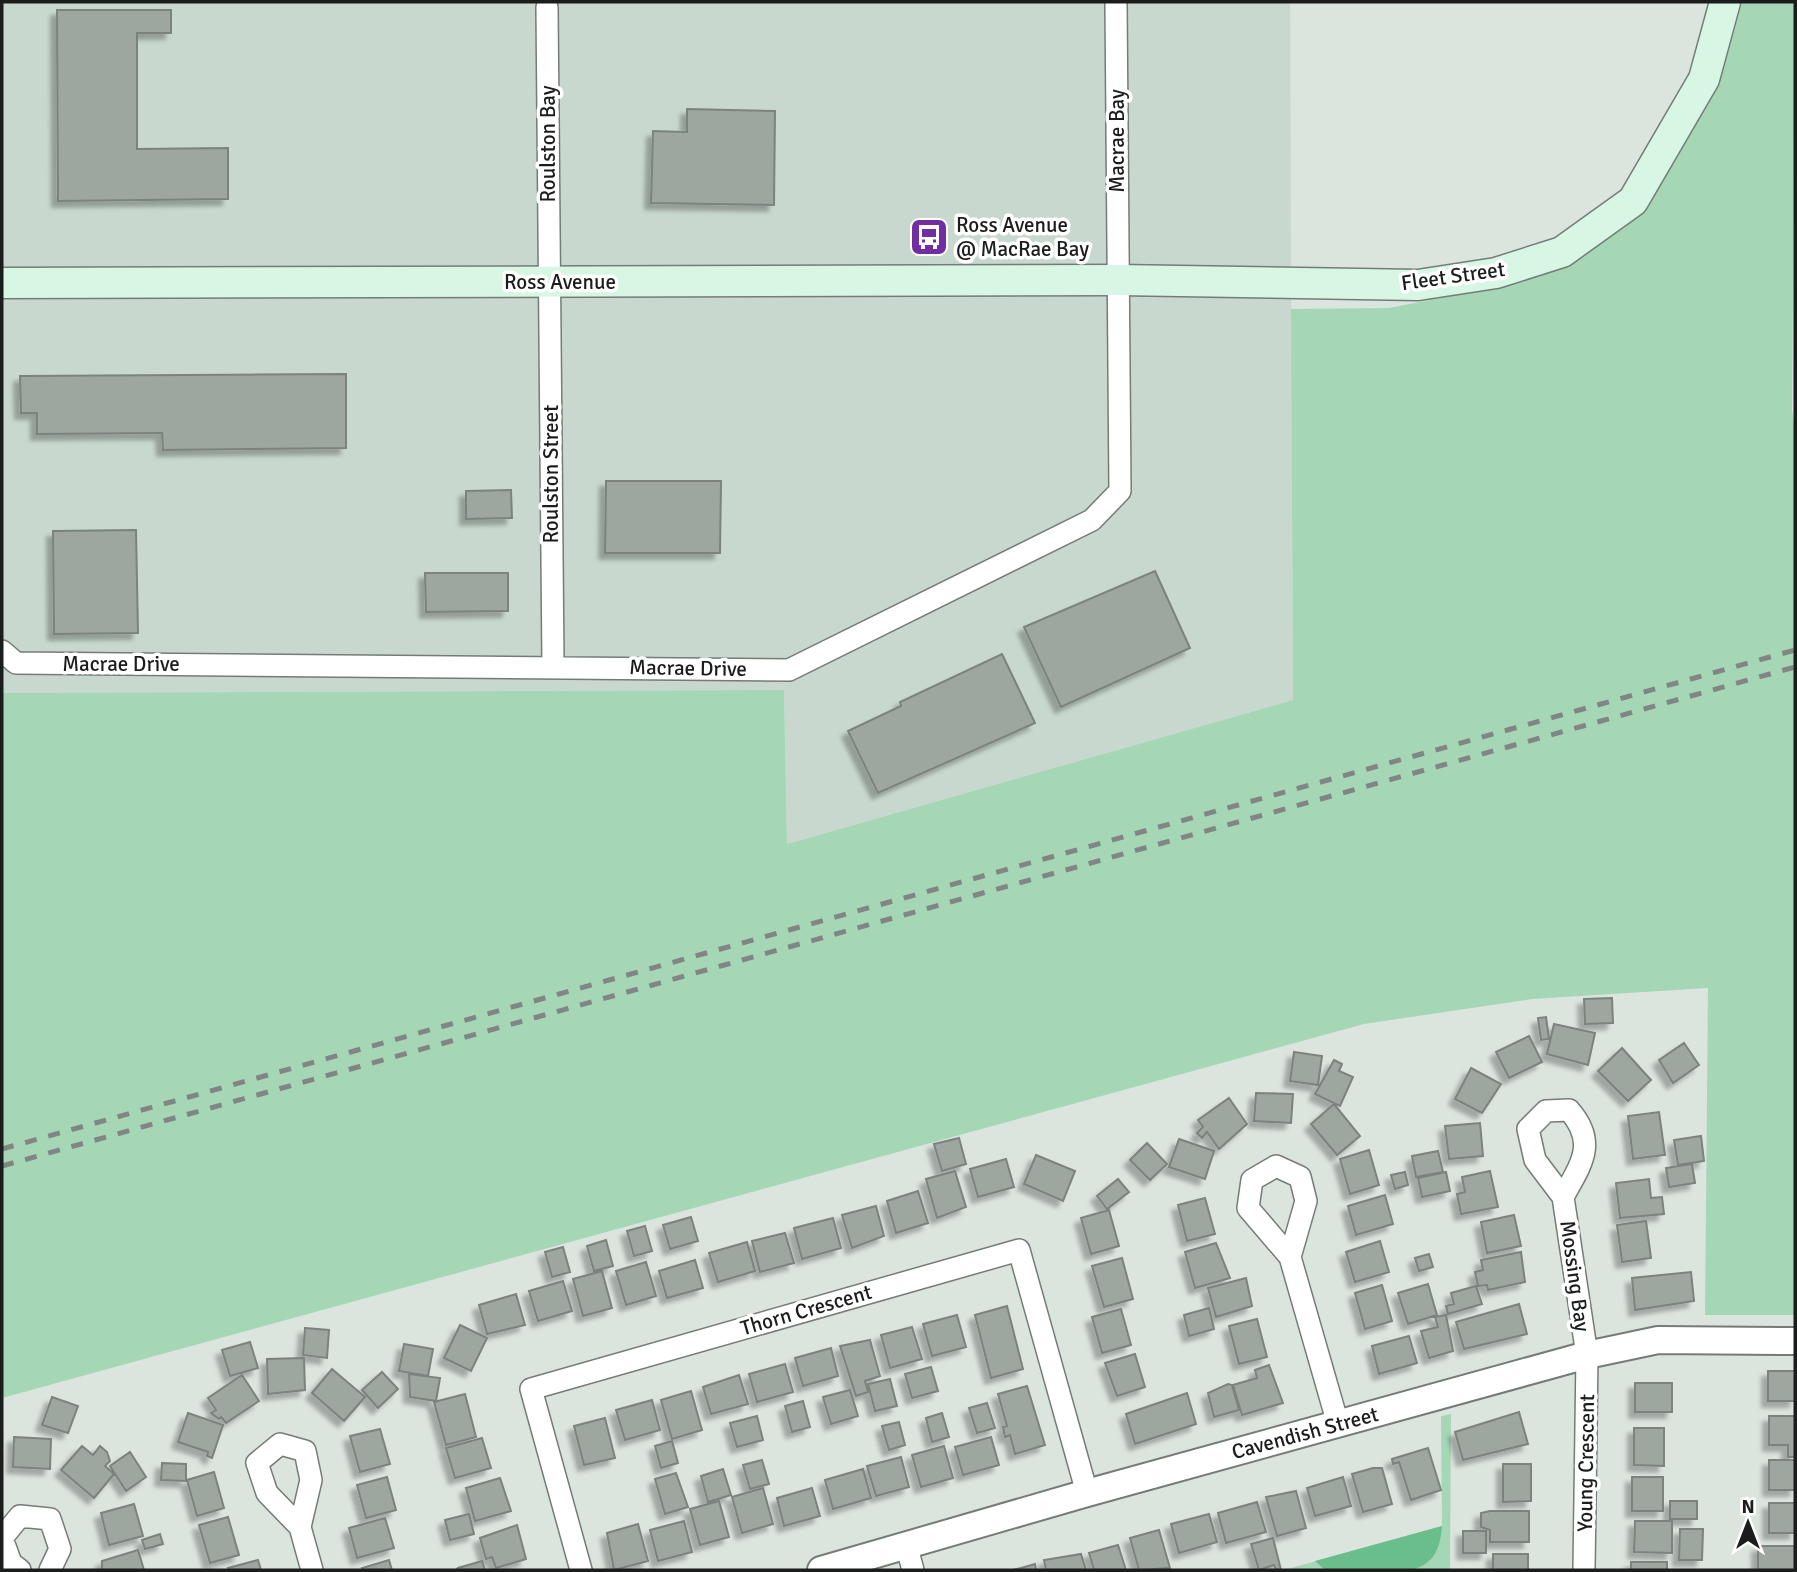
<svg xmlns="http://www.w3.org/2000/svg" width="1797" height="1572" font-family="Signika,sans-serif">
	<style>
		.built { fill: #c9d8ce }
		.green { fill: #a5d7b7 }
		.forest { fill: #69be8c }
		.building { fill: #9ea6a0; stroke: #7b837e; stroke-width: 2; filter: url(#shadow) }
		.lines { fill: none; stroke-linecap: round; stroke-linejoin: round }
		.minor-casing { stroke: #747c77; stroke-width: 24 }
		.tertiary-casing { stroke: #747c77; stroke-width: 30 }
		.secondary-casing { stroke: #747c77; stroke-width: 33 }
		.minor { stroke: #fff; stroke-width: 21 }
		.tertiary { stroke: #fff; stroke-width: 26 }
		.secondary { stroke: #d7f7e4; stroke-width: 30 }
		.rail { stroke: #818682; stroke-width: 5; stroke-dasharray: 12 12; stroke-linecap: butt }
		.labels { text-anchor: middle; stroke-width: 7; stroke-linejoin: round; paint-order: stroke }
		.street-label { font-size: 21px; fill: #1a1d1b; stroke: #fff }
		.poi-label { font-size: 21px; fill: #1a1d1b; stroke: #fff; text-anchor: start }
	</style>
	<defs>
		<filter id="shadow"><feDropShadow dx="-6" dy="6" stdDeviation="2" flood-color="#0004"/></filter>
	</defs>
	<rect width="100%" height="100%" fill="#dce4de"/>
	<path class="built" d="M2 2H1290L1293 700 787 844 784 690 2 693Z"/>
	<path class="green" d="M1742 2H1795L1792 410 1795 431V1315H1705L1708 988 1532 999 1364 1024 2 1398V693L784 690 787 844 1293 700 1291 309 1389 308 1466 293 1553 259 1615 215 1696 117 1728 52Z
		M1451 1414 1450 1570H1284L1442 1526 1441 1416Z"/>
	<path class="forest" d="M1442 1526C1440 1548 1435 1564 1411 1570H1325L1315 1561Z"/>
	<path class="building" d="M57 10H171V33H137V149L228 148V199L58 201Z
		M687 109 775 111 774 205 651 203 653 131 687 132Z
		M346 374V448L163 450 162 433 37 434V413H21L20 376Z
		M606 481H721L720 553H605Z
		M511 490 512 518 466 519V491Z
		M136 530 138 633 54 634 53 531Z
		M1155 571 1190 648 1061 707 1024 627Z
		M425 573H508V611L426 612Z
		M1002 654 1035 723 878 793 848 731 901 706 900 702Z
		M1612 998 1613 1023 1585 1024 1584 999Z
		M1546 1017 1549 1039 1541 1040 1538 1018Z
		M1554 1024 1595 1033 1588 1065 1547 1054Z
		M1529 1036 1542 1062 1509 1078 1496 1052Z
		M1684 1043 1699 1065 1673 1083 1659 1060Z
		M1622 1048 1651 1080 1628 1101 1598 1071Z
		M1294 1052 1322 1056 1318 1085 1290 1081Z
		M1334 1060 1342 1064 1339 1071 1353 1077 1340 1106 1315 1094Z
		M1471 1068 1501 1084 1482 1113 1455 1099Z
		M1256 1093 1293 1094 1291 1123 1254 1121Z
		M1229 1098 1247 1124 1219 1149 1207 1132 1202 1138 1197 1133 1203 1127 1198 1120Z
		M1334 1104 1360 1136 1337 1155 1311 1124Z
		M1659 1112 1665 1155 1633 1159 1628 1116Z
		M1480 1123 1483 1156 1449 1159 1445 1126Z
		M1701 1136 1704 1161 1678 1165 1674 1140Z
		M959 1138 966 1164 942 1171 934 1144Z
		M1179 1139 1214 1151 1205 1179 1169 1167Z
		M1147 1143 1167 1164 1150 1180 1130 1160Z
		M1369 1150 1379 1185 1350 1194 1340 1159Z
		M1438 1151 1443 1172 1416 1177 1412 1156Z
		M1036 1155 1075 1171 1063 1201 1024 1184Z
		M1006 1159 1014 1187 978 1197 970 1169Z
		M1692 1164 1695 1183 1669 1187 1666 1168Z
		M955 1171 966 1207 937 1218 926 1179Z
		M1490 1171 1498 1207 1461 1214 1457 1194 1465 1192 1462 1177Z
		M1405 1172 1408 1185 1395 1189 1391 1175Z
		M1446 1172 1450 1191 1422 1197 1418 1178Z
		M1118 1179 1129 1192 1107 1209 1097 1196Z
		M1649 1179 1651 1198 1662 1197 1664 1214 1620 1218 1616 1183Z
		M918 1191 928 1223 896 1233 887 1201Z
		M1385 1195 1393 1224 1356 1235 1348 1206Z
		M1205 1198 1215 1234 1187 1241 1178 1205Z
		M876 1206 884 1236 852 1248 842 1215Z
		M1109 1210 1119 1246 1091 1254 1081 1218Z
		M1514 1215 1521 1246 1487 1253 1481 1222Z
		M691 1217 698 1241 670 1249 663 1225Z
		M833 1218 841 1248 802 1259 794 1228Z
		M1646 1221 1651 1258 1622 1262 1617 1225Z
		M645 1226 652 1251 634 1256 627 1231Z
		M785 1233 794 1263 760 1272 752 1241Z
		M606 1240 613 1266 594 1271 587 1246Z
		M1380 1241 1389 1272 1355 1282 1346 1252Z
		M747 1242 755 1271 718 1282 709 1253Z
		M1216 1243 1230 1278 1195 1288 1185 1252Z
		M563 1247 570 1272 552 1277 545 1252Z
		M1521 1252 1525 1282 1488 1290 1487 1285 1478 1286 1475 1272 1483 1270 1481 1260Z
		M1429 1254 1433 1267 1419 1271 1415 1258Z
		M1122 1258 1133 1299 1104 1307 1092 1266Z
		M695 1260 703 1288 667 1298 659 1271Z
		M646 1262 656 1296 626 1305 616 1271Z
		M602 1271 612 1308 583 1316 573 1279Z
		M1691 1272 1694 1301 1635 1310 1632 1278Z
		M1246 1278 1252 1306 1216 1317 1208 1288Z
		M563 1281 572 1311 538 1321 529 1291Z
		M1428 1284 1437 1315 1408 1324 1398 1293Z
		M1382 1285 1392 1321 1365 1329 1355 1293Z
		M1476 1286 1482 1304 1448 1314 1446 1306 1454 1304 1451 1293Z
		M516 1294 525 1325 487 1334 479 1305Z
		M1519 1304 1527 1334 1464 1349 1456 1322Z
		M1007 1306 1023 1369 991 1378 975 1315Z
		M1209 1308 1214 1329 1189 1336 1184 1315Z
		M1121 1309 1131 1345 1102 1353 1092 1317Z
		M957 1315 966 1347 932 1356 923 1324Z
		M1446 1315 1453 1351 1429 1358 1421 1331 1438 1327 1435 1317Z
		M1257 1319 1267 1357 1239 1364 1229 1326Z
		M460 1325 487 1338 471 1371 444 1358Z
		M912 1327 922 1359 890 1368 881 1335Z
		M305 1328 329 1330 327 1358 303 1355Z
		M1409 1336 1417 1363 1379 1374 1372 1346Z
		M870 1340 880 1376 865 1381 868 1392 856 1396 840 1346Z
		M250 1342 258 1368 230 1376 222 1350Z
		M404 1344 433 1349 428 1376 399 1371Z
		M831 1348 838 1376 803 1386 795 1358Z
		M1135 1354 1145 1387 1117 1396 1105 1363Z
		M304 1358 305 1390 268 1394 267 1359Z
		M785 1364 793 1392 757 1402 749 1374Z
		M1269 1365 1283 1403 1242 1415 1233 1385 1257 1378 1255 1370Z
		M931 1367 938 1391 912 1398 905 1374Z
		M332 1369 365 1397 344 1421 312 1393Z
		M1768 1371H1795V1401H1768Z
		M382 1372 398 1389 378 1408 362 1390Z
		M409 1374 440 1378 436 1401 410 1397Z
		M242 1375 259 1401 226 1423 221 1417 219 1419 211 1413 216 1410 208 1398Z
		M739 1375 748 1404 711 1414 703 1387Z
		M890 1379 897 1406 875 1411 868 1384Z
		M1635 1383H1672V1412H1635Z
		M1228 1384 1232 1385 1239 1410 1214 1417 1208 1393Z
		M1027 1386 1045 1445 1015 1454 1010 1435 1005 1437 1003 1427 1007 1426 998 1394Z
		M850 1390 858 1416 831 1424 823 1397Z
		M691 1391 702 1430 672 1439 661 1400Z
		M1187 1393 1196 1424 1135 1444 1126 1414Z
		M465 1394 476 1437 446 1445 434 1402Z
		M52 1397 78 1406 68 1433 42 1425Z
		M652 1400 660 1430 625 1440 616 1410Z
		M803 1401 810 1427 792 1432 785 1406Z
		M987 1403 995 1428 977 1433 969 1408Z
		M1519 1412 1528 1444 1463 1460 1455 1432Z
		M188 1413 223 1425 212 1458 207 1456 208 1452 178 1442Z
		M942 1413 949 1437 932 1442 926 1418Z
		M757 1416 763 1440 737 1447 730 1423Z
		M1769 1416H1795V1457H1788V1445H1769Z
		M605 1418 615 1458 584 1465 574 1426Z
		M899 1422 905 1445 889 1450 882 1426Z
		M1634 1428H1664V1466L1634 1465Z
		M380 1429 390 1464 360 1472 350 1436Z
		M14 1437 51 1439 50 1469 13 1467Z
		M991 1437 999 1465 963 1475 955 1447Z
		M482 1438 491 1468 455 1478 446 1448Z
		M672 1441 678 1463 661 1468 655 1446Z
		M82 1446 93 1455 100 1446 107 1452 110 1461 105 1466 114 1474 94 1498 61 1470Z
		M944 1446 953 1478 921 1487 912 1455Z
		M1428 1448 1441 1490 1411 1500 1399 1462 1393 1464 1392 1459Z
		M130 1452 146 1477 126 1491 110 1466Z
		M901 1457 909 1487 876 1496 867 1466Z
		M762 1460 769 1484 750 1489 743 1465Z
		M1769 1460H1795V1490H1769Z
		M162 1463 186 1464V1481L161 1480Z
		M1503 1464H1531V1501L1503 1502Z
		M1373 1468H1382L1392 1504 1363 1512 1352 1474Z
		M723 1469 731 1495 708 1502 701 1476Z
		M863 1469 871 1498 833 1509 825 1480Z
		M214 1472 224 1508 197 1516 187 1480Z
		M676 1473 688 1507 665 1514 655 1479Z
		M387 1477 396 1510 366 1518 357 1485Z
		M1343 1477 1351 1506 1315 1516 1307 1488Z
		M1632 1477H1663V1511H1632Z
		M500 1478 511 1511 475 1521 466 1488Z
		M763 1488 773 1524 742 1533 732 1497Z
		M812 1488 820 1516 784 1526 777 1498Z
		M1296 1491 1306 1528 1277 1536 1266 1497Z
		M719 1501 729 1537 700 1545 690 1509Z
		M1670 1501H1697V1519H1670Z
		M1257 1502 1266 1532 1226 1543 1218 1513Z
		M1769 1503H1795V1533H1769Z
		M134 1504 143 1536 109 1545 101 1513Z
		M1490 1511H1529V1542H1490V1530L1481 1527V1513Z
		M469 1514 474 1534 450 1540 445 1520Z
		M1209 1514 1217 1542 1179 1553 1171 1524Z
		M228 1517 239 1555 210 1563 199 1525Z
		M385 1518 394 1548 357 1558 349 1528Z
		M684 1521 692 1552 658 1561 650 1530Z
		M1635 1521H1672V1553L1634 1552Z
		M638 1524 648 1561 614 1570 607 1533Z
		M517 1525 526 1559 496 1568 492 1557 486 1559 480 1538Z
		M1680 1529H1703L1702 1560H1679Z
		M1159 1530 1170 1568 1139 1570 1130 1538Z
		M1463 1531H1486V1553H1463Z
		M160 1534 163 1544 145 1549 142 1540Z
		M1273 1538 1281 1570H1276L1274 1565 1259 1570 1251 1544Z
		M1118 1545 1126 1570H1094L1089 1553Z
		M1758 1546H1795V1570H1758Z
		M138 1550 144 1570H102V1561Z
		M1081 1554 1086 1570H1046L1044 1560Z
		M1493 1554H1528V1570H1493Z
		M258 1560 261 1570H229L228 1568Z
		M389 1560 392 1570H363L362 1568Z
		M482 1561 485 1570H456L458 1568Z
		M1631 1562H1667V1570H1631Z
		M1035 1564 1036 1570H1013L1021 1568Z"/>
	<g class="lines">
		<defs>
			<path id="minor" d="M547 7 553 666
				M2 651 16 663 789 670 1092 520 1120 491 1116 2
				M1563 1197C1581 1164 1598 1143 1569 1110L1546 1111 1528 1129 1535 1160 1563 1197 1587 1355 1584 1570
				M1290 1257 1306 1201 1300 1177 1276 1166 1252 1180 1248 1208 1290 1257 1338 1424
				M300 1527 311 1480 305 1451 280 1444 257 1463 267 1493 300 1527 312 1570
				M2 1538 20 1516 50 1519 60 1549 50 1570
				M2 1538 11 1563 20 1570
				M906 1544 913 1570
				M581 1570 531 1389 1019 1250 1087 1493"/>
			<path id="tertiary" d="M821 1570 1087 1493 1587 1355 1658 1340 1795 1341"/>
			<path id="secondary" d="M2 283 1118 280 1418 285 1496 273 1562 252 1633 201 1704 79 1725 2"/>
		</defs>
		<use href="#minor" class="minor-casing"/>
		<use href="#tertiary" class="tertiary-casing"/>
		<use href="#secondary" class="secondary-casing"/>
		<use href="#minor" class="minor"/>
		<use href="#tertiary" class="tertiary"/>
		<use href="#secondary" class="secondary"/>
		<path class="rail" d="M2 1149 1795 650
			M2 1166 1795 667"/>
	</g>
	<defs>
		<symbol id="bus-square" viewBox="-11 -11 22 22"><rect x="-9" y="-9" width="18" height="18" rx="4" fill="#702ea2" stroke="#fff"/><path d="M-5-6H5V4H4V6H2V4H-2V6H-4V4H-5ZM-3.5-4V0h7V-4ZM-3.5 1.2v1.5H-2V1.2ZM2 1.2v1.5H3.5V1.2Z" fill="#fff"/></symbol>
	</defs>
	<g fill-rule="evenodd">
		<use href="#bus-square" x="907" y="215" width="44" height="44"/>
	</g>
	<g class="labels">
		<g class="street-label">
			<text transform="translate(1117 141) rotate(-90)" y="7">Macrae Bay</text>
			<text transform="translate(548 144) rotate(-90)" y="7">Roulston Bay</text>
			<text transform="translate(1453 276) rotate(-8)" y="7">Fleet Street</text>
			<text x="560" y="289">Ross Avenue</text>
			<text transform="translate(551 474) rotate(-90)" y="7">Roulston Street</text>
			<text x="121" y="671">Macrae Drive</text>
			<text transform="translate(688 668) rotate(1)" y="7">Macrae Drive</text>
			<text transform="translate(1575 1276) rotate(82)" y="7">Mossing Bay</text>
			<text transform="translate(806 1310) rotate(-16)" y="7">Thorn Crescent</text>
			<text transform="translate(1305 1433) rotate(-15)" y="7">Cavendish Street</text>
			<text transform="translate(1586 1463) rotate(-89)" y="7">Young Crescent</text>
		</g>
		<g class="poi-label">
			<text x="956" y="232">Ross Avenue<tspan x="956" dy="24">@ MacRae Bay</tspan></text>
		</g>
	</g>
	<rect width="1797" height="1572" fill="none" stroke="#1a1d1b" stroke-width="7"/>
	<g transform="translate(1748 1523)" stroke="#ffffff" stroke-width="5" paint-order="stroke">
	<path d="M0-5L12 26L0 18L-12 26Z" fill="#1a1d1b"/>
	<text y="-10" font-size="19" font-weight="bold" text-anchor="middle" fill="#1a1d1b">N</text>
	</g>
</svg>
